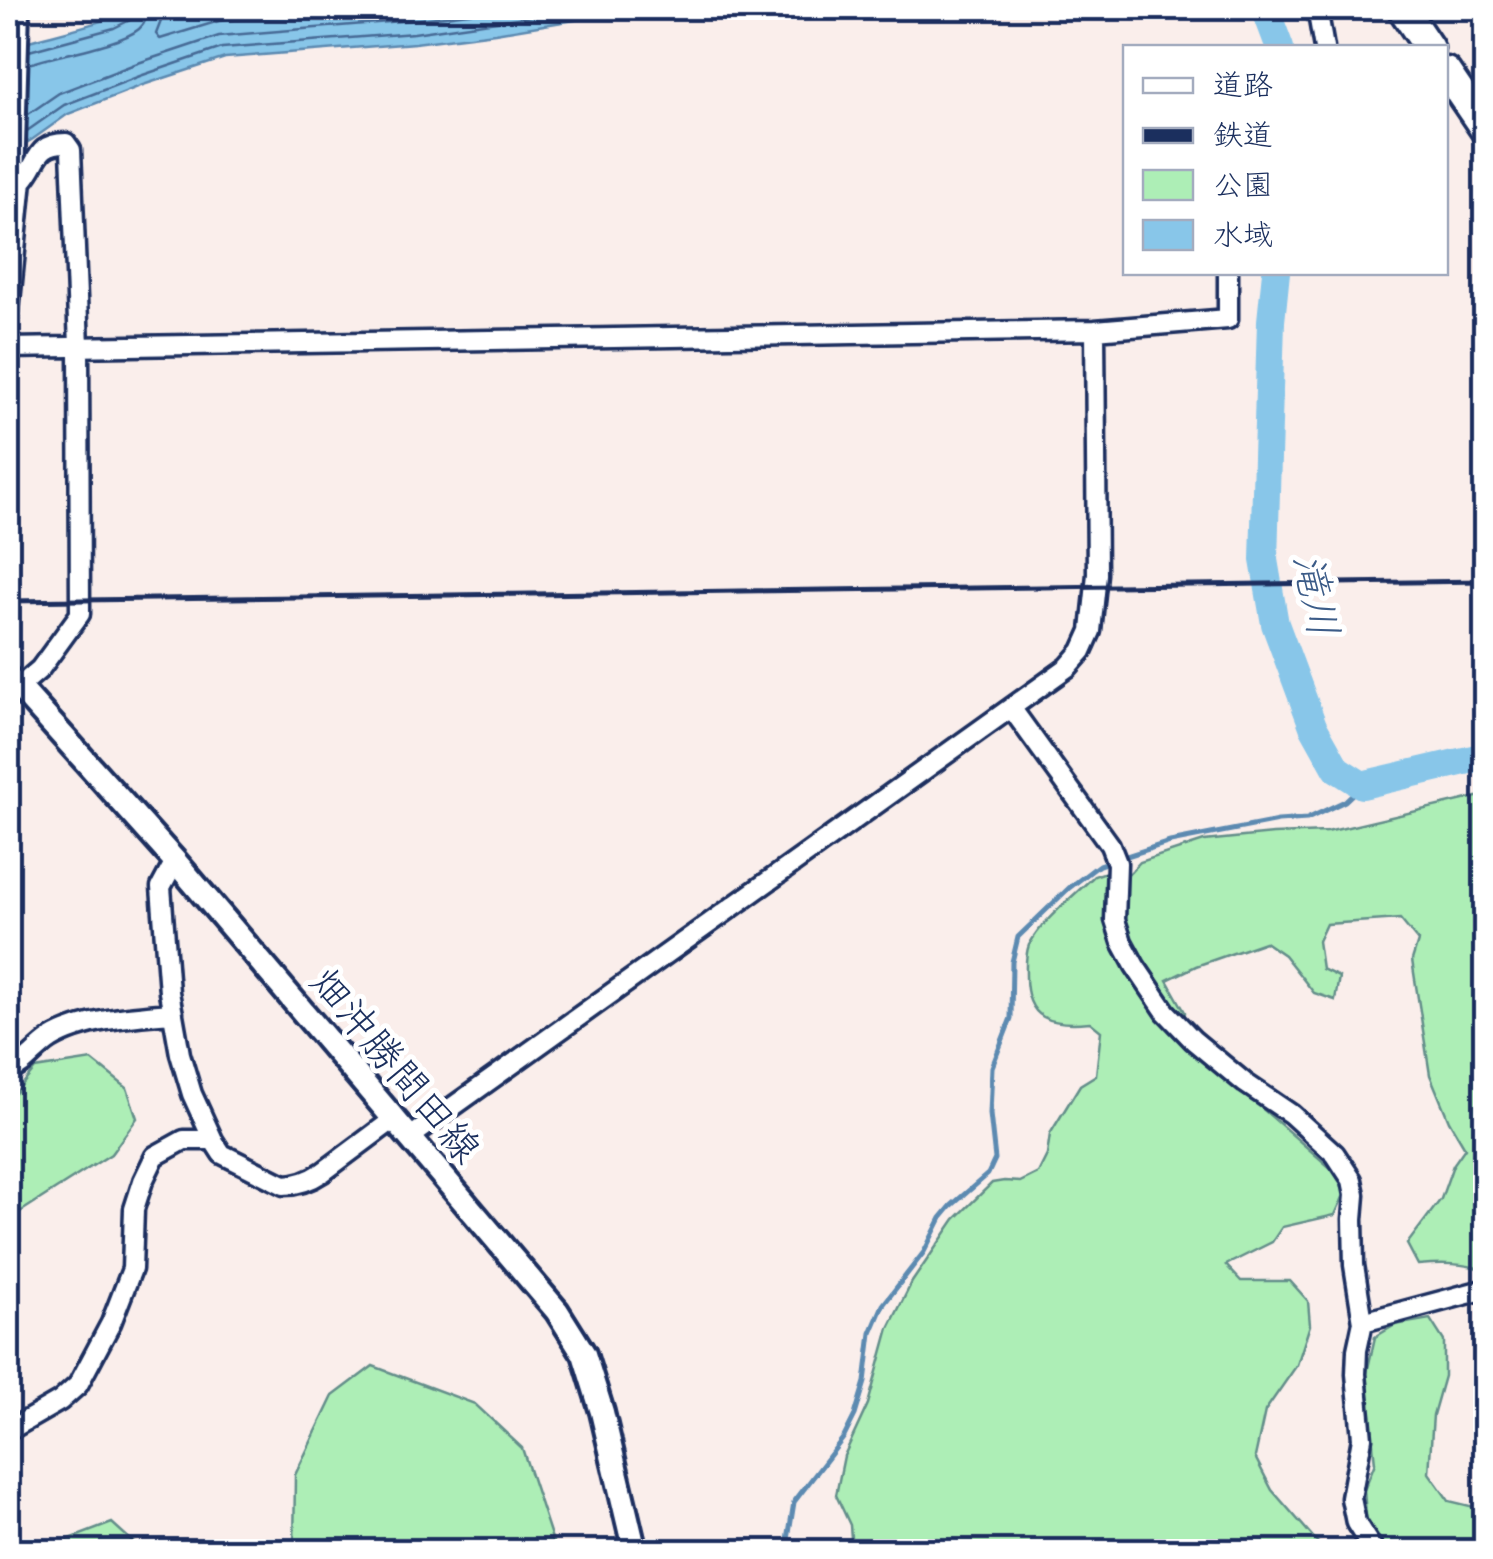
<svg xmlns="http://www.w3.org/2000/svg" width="1493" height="1559" font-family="Dekko,'Klee One',sans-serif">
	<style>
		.green { fill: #adeeb6; stroke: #648e8a; stroke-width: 2.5 }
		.water { fill: #88c6e9; stroke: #5c8ab1; stroke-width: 2.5 }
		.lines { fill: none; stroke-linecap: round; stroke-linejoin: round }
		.shore { stroke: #476b96; stroke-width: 2.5 }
		.stream { stroke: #5c8ab1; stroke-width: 5 }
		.river { stroke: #88c6e9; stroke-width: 28 }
		.minor-casing { stroke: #1b2f5e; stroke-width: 25 }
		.secondary-casing { stroke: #1b2f5e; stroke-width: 30 }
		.trunk-casing { stroke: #1b2f5e; stroke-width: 35 }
		.motorway-casing { stroke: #1b2f5e; stroke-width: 38 }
		.minor { stroke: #fff; stroke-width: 18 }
		.secondary { stroke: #fff; stroke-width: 22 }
		.trunk { stroke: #fff; stroke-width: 28 }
		.motorway { stroke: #fff; stroke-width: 30 }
		.rail { stroke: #1b2f5e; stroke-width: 5 }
		.labels { text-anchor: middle; stroke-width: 10; stroke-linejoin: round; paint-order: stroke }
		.street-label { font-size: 40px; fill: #1b2f5e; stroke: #fff }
		.water-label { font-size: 42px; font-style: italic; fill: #3c5c88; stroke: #fff }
	</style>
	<rect width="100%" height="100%" fill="#faeeeb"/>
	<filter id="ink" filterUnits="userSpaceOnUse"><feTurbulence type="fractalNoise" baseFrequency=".01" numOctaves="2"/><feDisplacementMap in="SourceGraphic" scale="20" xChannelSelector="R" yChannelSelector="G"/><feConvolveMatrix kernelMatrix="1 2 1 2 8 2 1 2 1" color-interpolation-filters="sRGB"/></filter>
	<g filter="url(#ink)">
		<path class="green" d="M1485 795V1270C1463 1263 1442 1263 1418 1265L1407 1244 1441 1199 1453 1165 1465 1148 1449 1121 1430 1075 1412 960 1418 941 1400 919 1326 924 1318 941 1322 969 1339 977 1335 1000 1314 993 1284 955 1265 942 1196 966 1167 980 1185 1012 1182 1039 1349 1184 1335 1215 1282 1227 1272 1242 1226 1265 1241 1281H1290L1308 1301 1310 1325 1297 1365 1265 1411 1255 1457 1272 1490 1319 1544 1352 1548 1367 1528 1364 1490 1375 1463 1366 1377 1375 1337 1395 1325 1430 1319 1444 1341V1376L1433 1415 1429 1473 1449 1501 1478 1508 1485 1502V1551H852L850 1525 836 1495 844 1456 868 1404 889 1328 912 1282 955 1219 992 1183 1004 1181 1020 1182 1038 1173 1047 1155 1050 1134 1080 1085 1096 1075 1101 1031 1090 1022C1051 1026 1026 1020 1026 976 1026 966 1025 955 1029 945 1044 918 1073 897 1094 876L1106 872 1112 880 1126 877 1140 862 1204 841 1273 834 1327 832Z
			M92 1060 127 1088 137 1118 111 1154 20 1212 8 1245V1102L35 1069Z
			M373 1366 475 1404 522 1448 556 1551H294L295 1475 333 1396Z
			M112 1523 143 1551H56L67 1540Z"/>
		<path class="water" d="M134 8H648L495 33 415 43 225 58 143 85 68 114 33 139 8 154V47C49 34 94 27 134 8Z"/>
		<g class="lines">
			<path class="shore" d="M163 8 161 21 156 34 160 39 219 21 375 8
				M29 51 114 28 132 19 135 8
				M29 64C55 55 120 45 139 29 146 23 147 16 148 8
				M27 115 59 93 135 64 219 36 413 20 508 8
				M27 131 64 105 140 76 222 48 414 33 586 8"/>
			<path class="stream" d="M786 1552 794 1502 844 1437 855 1415 865 1382 871 1333 883 1305 924 1252 941 1218 951 1206 988 1174 995 1159 990 1114 992 1067 1011 1018 1012 962 1018 937 1069 888 1099 865 1170 842 1278 821 1307 819 1345 801 1362 785"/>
			<path class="river" d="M1265 8 1280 48
				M1276 272 1271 321 1264 560 1275 624 1313 726 1337 769 1362 785 1486 756"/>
			<defs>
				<path id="minor" d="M1317 8 1324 48
					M8 189C9 188 21 181 23 180 39 163 35 143 66 143L71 150 79 346 80 614 40 669 19 687
					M8 322 22 180
					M8 348 1095 330 1228 319V272
					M1012 709 1110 845 1117 863 1115 920 1122 942 1135 966 1166 1012 1193 1040 1245 1083 1291 1114 1335 1154 1352 1180 1355 1195 1353 1219 1354 1265 1363 1322 1357 1350 1356 1374 1362 1438 1351 1498 1356 1523 1368 1542 1376 1552
					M175 861 161 887 169 992 180 1054 192 1094 213 1140 222 1154 284 1185C299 1185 311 1180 323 1172L394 1119
					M8 1072C26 1065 35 1049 51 1039 85 1019 133 1016 173 1013
					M409 1138 1068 667 1082 651 1091 631 1097 574 1095 330
					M1363 1322 1486 1289
					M8 1431 60 1401 78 1385 111 1323 132 1269 134 1209 143 1181 155 1156 184 1140H213"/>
				<path id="secondary" d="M8 678 19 687 175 861 557 1311 584 1354 602 1412 635 1552"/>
				<path id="trunk" d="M1402 8 1429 48
					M1446 72 1486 131"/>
				<path id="motorway" d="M8 180 13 8"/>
			</defs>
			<use href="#minor" class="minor-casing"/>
			<use href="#secondary" class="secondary-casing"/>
			<use href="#trunk" class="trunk-casing"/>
			<use href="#motorway" class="motorway-casing"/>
			<use href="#minor" class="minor"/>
			<use href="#secondary" class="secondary"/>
			<use href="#trunk" class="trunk"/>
			<use href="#motorway" class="motorway"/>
			<path class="rail" d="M8 601 1486 581"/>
		</g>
	</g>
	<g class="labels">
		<g class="street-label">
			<text transform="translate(396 1065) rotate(50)" y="14">畑沖勝間田線</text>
		</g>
		<g class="water-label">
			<text transform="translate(1317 595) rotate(78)" y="15">滝川</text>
		</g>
	</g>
	<rect width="1493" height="1559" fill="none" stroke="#fff" stroke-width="40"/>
	<rect x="20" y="20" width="1453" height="1519" fill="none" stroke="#1b2f5e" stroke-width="4" filter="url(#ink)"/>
	<rect x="1123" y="45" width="325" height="230" fill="#ffffff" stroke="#a4acbf" stroke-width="2.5"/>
	<rect x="1143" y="78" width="50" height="15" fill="#ffffff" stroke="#a4acbf" stroke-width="2.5"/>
	<text x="1213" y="95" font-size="30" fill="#1b2f5e">道路</text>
	<rect x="1143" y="128" width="50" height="15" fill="#1b2f5e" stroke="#a4acbf" stroke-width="2.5"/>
	<text x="1213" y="145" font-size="30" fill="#1b2f5e">鉄道</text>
	<rect x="1143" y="170" width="50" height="30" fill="#adeeb6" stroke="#a4acbf" stroke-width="2.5"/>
	<text x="1213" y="195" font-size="30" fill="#1b2f5e">公園</text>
	<rect x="1143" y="220" width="50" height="30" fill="#88c6e9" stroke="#a4acbf" stroke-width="2.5"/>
	<text x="1213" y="245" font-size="30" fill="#1b2f5e">水域</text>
</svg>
